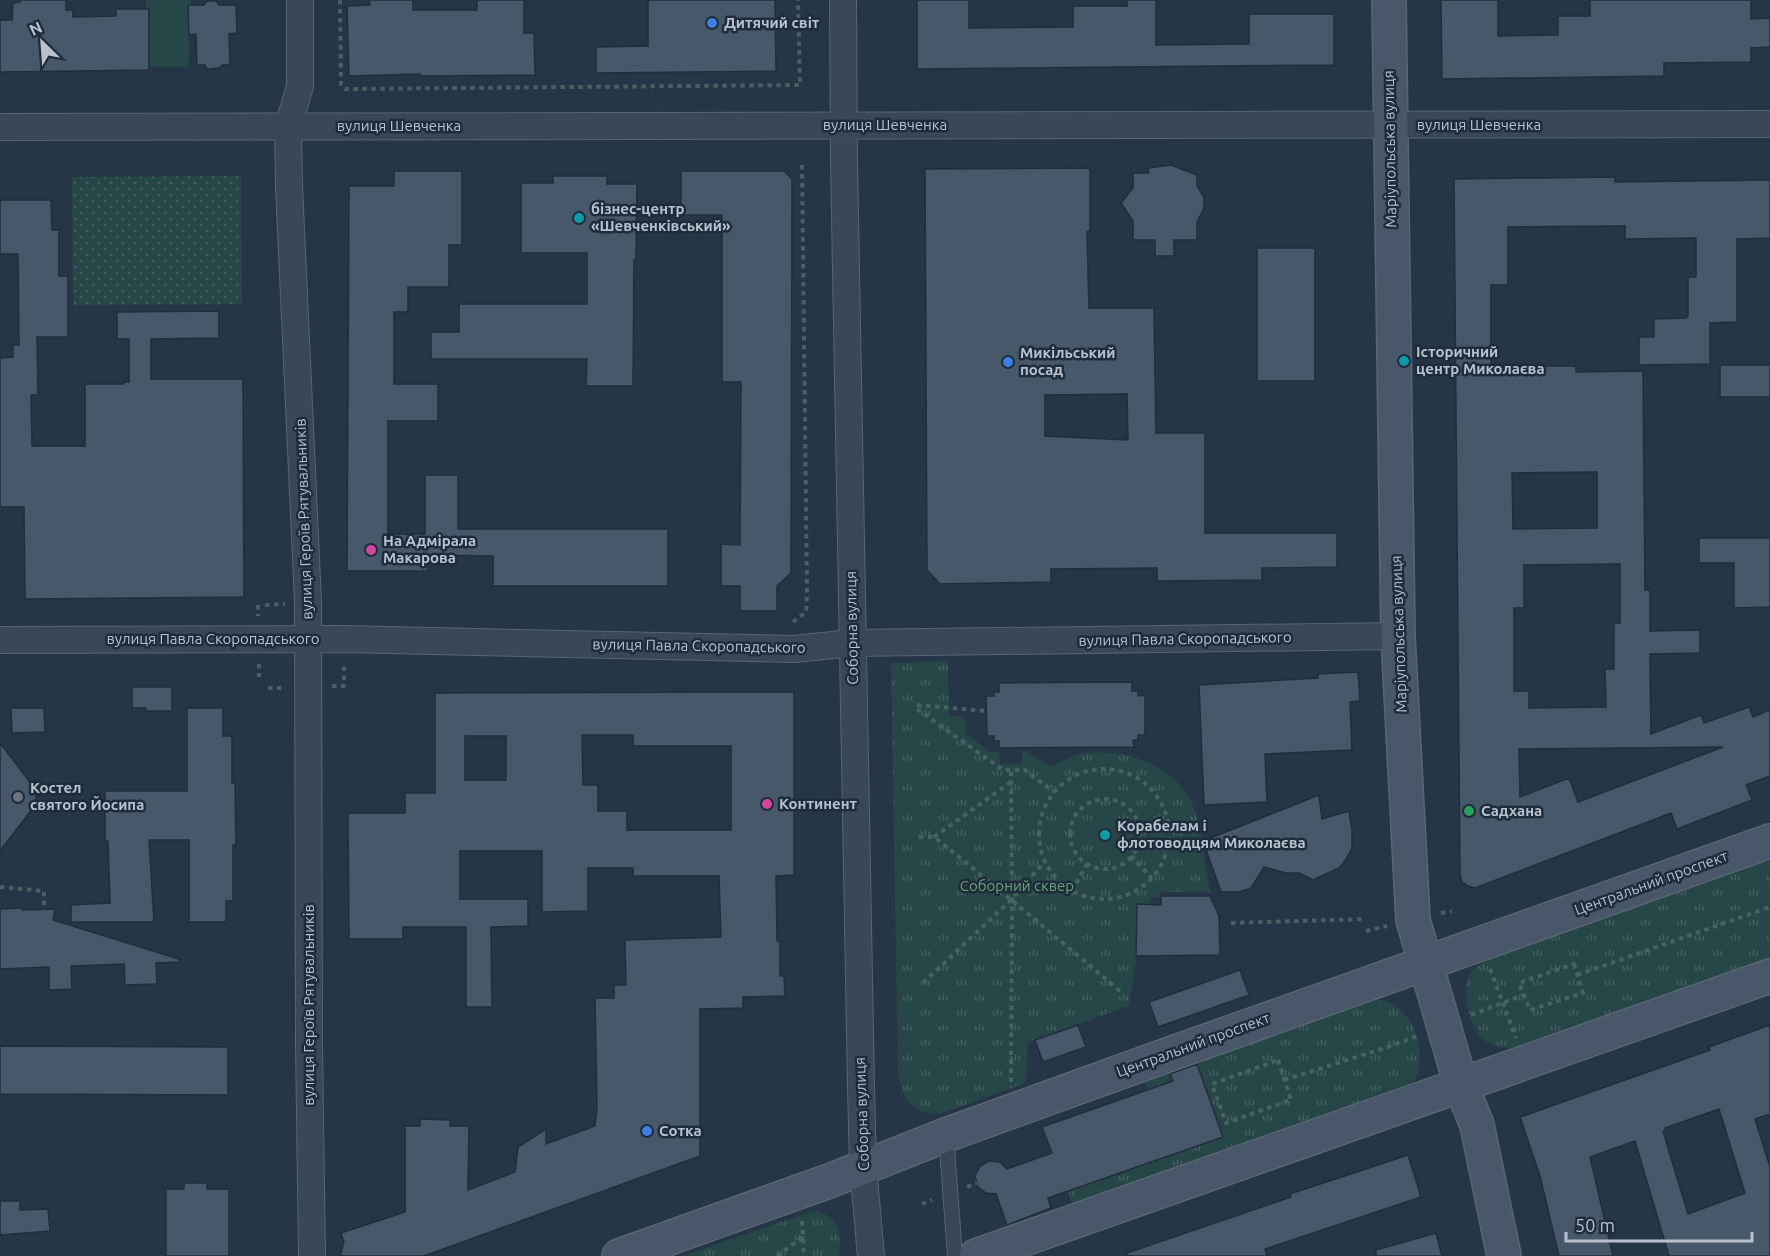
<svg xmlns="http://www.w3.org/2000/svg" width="1770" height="1256" font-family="Ubuntu,sans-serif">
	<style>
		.grass { fill: url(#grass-dots) }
		.park { fill: url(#park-tufts) }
		.garden { fill: #274648 }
		.building { fill: #47586b; stroke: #212e3e; stroke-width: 1.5; fill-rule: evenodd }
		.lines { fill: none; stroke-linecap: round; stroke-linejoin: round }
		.lane-casing { stroke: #596573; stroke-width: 16 }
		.street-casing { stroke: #596573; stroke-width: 28 }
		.secondary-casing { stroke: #596573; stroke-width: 36 }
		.path { stroke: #466363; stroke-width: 4; stroke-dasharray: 4.5 4.5; stroke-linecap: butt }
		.lane { stroke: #3a4756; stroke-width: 14 }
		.street { stroke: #3a4756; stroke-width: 26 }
		.secondary { stroke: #485769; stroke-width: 33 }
		.shop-dot { fill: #3f7fe0; stroke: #1e2c3c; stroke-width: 2 }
		.culture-dot { fill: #0f9aa8; stroke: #1e2c3c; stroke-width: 2 }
		.hotel-dot { fill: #d1479c; stroke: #1e2c3c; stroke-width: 2 }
		.worship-dot { fill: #6b7280; stroke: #1e2c3c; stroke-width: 2 }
		.leisure-dot { fill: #2e9e5b; stroke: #1e2c3c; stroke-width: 2 }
		.labels { text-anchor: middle; stroke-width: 5; stroke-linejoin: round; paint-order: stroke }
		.poi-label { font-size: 15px; font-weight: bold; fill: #b8c2cf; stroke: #1e2c3c; text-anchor: start }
		.street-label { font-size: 15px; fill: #b8c2cf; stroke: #1e2c3c }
		.park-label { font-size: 15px; fill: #6da276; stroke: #1e2c3c }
	</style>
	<defs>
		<pattern id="grass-dots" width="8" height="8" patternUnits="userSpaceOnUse" patternTransform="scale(1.5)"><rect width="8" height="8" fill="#274648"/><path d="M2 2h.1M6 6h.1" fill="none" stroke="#445f61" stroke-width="1.8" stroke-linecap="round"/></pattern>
		<pattern id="park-tufts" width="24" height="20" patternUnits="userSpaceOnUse" patternTransform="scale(1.5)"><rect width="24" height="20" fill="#274648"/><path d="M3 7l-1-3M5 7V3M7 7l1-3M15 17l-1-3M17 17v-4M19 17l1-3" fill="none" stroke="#445f61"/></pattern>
	</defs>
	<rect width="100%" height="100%" fill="#253647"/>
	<path class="grass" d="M241 176 242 304 73 305 72 177Z"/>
	<path class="park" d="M948 661 949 716 965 717 966 734 990 752H999L1000 764 1022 763V751H1025L1051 767C1060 762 1070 756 1080 754 1125 747 1179 765 1195 811 1203 836 1205 867 1210 892H1160V897H1152L1150 904 1137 905 1136 959 1129 1006 1028 1042 1026 1083 939 1114 921 1111 906 1100 898 1077 891 663Z
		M1770 858V958L1519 1047C1507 1049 1494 1048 1484 1040 1470 1029 1460 990 1469 975 1473 969 1481 964 1487 960Z
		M1381 1000C1414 1005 1430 1057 1413 1083L1072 1204 1068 1191 1172 1155 1145 1082 1367 1002Z
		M813 1211C838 1214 842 1234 839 1256H683Z"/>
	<path class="garden" d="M146 0H191V5L188 6 189 67H149V9H146Z"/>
	<path class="building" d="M20 0H66V10H73V17L116 16V9H149V70L0 72V20H12L13 3 20 2Z
		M369 0H413V10H477V0H524V33H534L535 75 420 76V74L349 76 347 6 370 5Z
		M648 0H775L776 71 596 73V47L648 46Z
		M917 0H969V28L1073 27V6H1127V0H1156V45L1249 44V14H1334V65L917 69Z
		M1441 0H1498V36L1558 35V16H1590V0H1751V19L1770 18V47L1751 48V62L1664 63V76L1442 79Z
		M207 1H216L219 5H236L237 33 229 34 230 65H222L220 68 207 69 205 65H197L196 34 189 35 188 5H204Z
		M1171 165 1197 175V186L1204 197V208L1197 222V240H1174V256H1155V240H1133V221L1121 203 1133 188V173H1149L1148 168Z
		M1090 168V231L1087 232 1089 308H1154L1156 433H1205V533H1337V567L1262 568V580L1157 581V568L1051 569V582L940 584 927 570 925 169ZM1127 394 1128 440 1045 436V395Z
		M394 171H462V245H449V287H408V312H394V384H438V421H388V534H425V475H458V529H668V586H493V556L427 555 428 571H347L349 186H394Z
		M681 171H784L792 179 791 573 777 586V611H740V586H721V544L740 545 741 382H722V215H681Z
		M553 176H607V184H637L636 260H634L633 386H586L587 359H431V332H459V304H587V253H521V183H553Z
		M1615 177V182L1770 180V238L1737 239V322L1710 323V364L1639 365V337H1654V319L1686 318 1688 316V277H1696V238L1625 239V226L1508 227V285H1491V366H1576V372L1643 371 1645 590H1650V631L1700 630V653L1650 654 1651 734 1701 715 1704 723 1749 707 1753 717 1770 710V776L1746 785 1752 800 1677 829 1671 813 1475 888 1468 886 1462 882 1460 875 1454 179ZM1597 472V528L1513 529 1512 473ZM1620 564V623L1614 624V669H1605L1606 707 1529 708V691H1514V608H1524V565ZM1723 747 1578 802 1569 778 1520 797 1519 749Z
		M0 200H51L52 230H59V276H68V337H37L38 395H31L32 446H85V384H124V382H129V339H117V312L219 311V338L151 339V379H243L244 597 25 599 24 507H0V358L13 357V345H19L18 254H0Z
		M1257 248H1315V381H1257Z
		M1720 365H1770V397H1720Z
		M1699 538H1770V607L1734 608V563H1699Z
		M1358 672 1360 701 1350 702 1352 750 1265 754 1267 802 1204 805 1199 685 1318 678V674Z
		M1132 682V691H1138V696L1145 695V735H1138V740H1133L1134 747 999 748V741H994V736H987L986 696H994V692H999V683Z
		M132 687H172V711H146V708H132Z
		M794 692V875L776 876 777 941H780V976H784L785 996 743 997V1008L700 1009V1156L424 1256H340L344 1242 341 1233 405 1212V1126H420V1119L450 1120V1126H469L468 1190 515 1172 518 1147 546 1129V1144L595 1126 597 1109 595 998H614V985H626L625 940 721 937 719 876H633V868H588V911L542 912V851H460V899H528V926L491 927 492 1007H466V927H403V939H349L348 813H405V793H435V693ZM582 735H633V746H731V830H627V811H598V785H583ZM465 736H506V780H465Z
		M11 708H44L45 732 12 733Z
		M187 708H223V736H232V783H235L236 845H233V901H226V922H189V840H149L154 922H71V905L110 903 108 841H105V791H187Z
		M0 743 36 790V804L0 851Z
		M1319 795 1322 819 1349 811 1352 830V848L1345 861 1339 868 1313 880 1299 873H1286L1264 867 1251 888 1239 892H1221L1203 841Z
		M1161 896H1210L1219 916 1220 955 1136 956 1137 904 1161 905Z
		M22 908V910L55 909 53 920 179 959V962L156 963 157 984 125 985 124 964 71 966 72 989 49 990V967L0 969V909Z
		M1240 970 1249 995 1158 1027 1149 1002Z
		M1078 1025 1086 1047 1043 1062 1035 1040Z
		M1770 1025V1114L1755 1119 1770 1167V1256H1669L1635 1141 1590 1157 1613 1256H1559L1540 1176 1520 1117 1710 1050 1709 1047ZM1719 1109 1745 1193 1688 1214 1663 1131H1666L1665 1128Z
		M0 1046 228 1047V1095L0 1094Z
		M1197 1064 1223 1137 1048 1198 1051 1208 1007 1225 996 1194 986 1193 978 1187 975 1176 980 1166 989 1161 1000 1162 1007 1169 1052 1153 1042 1127 1173 1081 1170 1074Z
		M1408 1155 1421 1197 1265 1249 1267 1256H1128L1127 1253 1291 1197 1290 1194Z
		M184 1183H207V1189H229V1256H166V1189H184Z
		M0 1201H20V1210L48 1209 50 1231 0 1235Z
		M1436 1233 1442 1256H1376V1250Z"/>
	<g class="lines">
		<defs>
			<path id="lane" d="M946 1135 955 1256"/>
			<path id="street" d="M300 0V86L288 127 289 186 308 602 309 1044 312 1256
				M843 0 844 161 861 1087 863 1167 871 1256
				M0 127 1770 124
				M0 640 343 639 794 649 852 643 1398 636"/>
			<path id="secondary" d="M1389 0 1398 636 1413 920 1461 1085 1477 1125 1504 1256
				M619 1256 829 1181 946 1135 1170 1054 1770 841
				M976 1256 1770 976"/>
		</defs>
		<use href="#lane" class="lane-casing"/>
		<use href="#street" class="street-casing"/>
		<use href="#secondary" class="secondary-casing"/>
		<path class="path" d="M340 0 341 85 345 89 800 85 798 0
			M258 605V616
			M265 605 285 604
			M793 622 806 612 807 594 802 164
			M259 664V677
			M332 686H344V663
			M268 688H285
			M917 705 986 711
			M917 709 1003 770H1025L1054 792
			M1039 834a65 65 0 1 1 130 0a65 65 0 1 1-130 0Z
			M1070 834a35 35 0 1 1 70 0a35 35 0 1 1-70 0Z
			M919 837H934C997 887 1058 939 1120 991
			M934 837 1011 782
			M1131 856 1152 878
			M0 887 44 891V910
			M1072 891 1087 864
			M1441 913 1452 911
			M1231 923 1366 919
			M1366 931 1387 926
			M1574 964 1583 993 1530 1010 1519 983Z
			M1490 969 1516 1038
			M1577 975 1770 907
			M923 983 1012 899 1045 861
			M1471 1015 1523 995
			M1278 1060 1291 1100 1226 1123 1212 1084Z
			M1284 1080 1394 1045 1419 1035
			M1011 1082 1012 899 1011 771
			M967 1187 977 1183
			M922 1204 932 1200
			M802 1221 804 1256
			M777 1256 803 1237"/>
		<use href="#lane" class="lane"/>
		<use href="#street" class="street"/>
		<use href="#secondary" class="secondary"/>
	</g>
	<g class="shop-dot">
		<circle cx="712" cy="23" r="6"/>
		<circle cx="1008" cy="362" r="6"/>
		<circle cx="647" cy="1131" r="6"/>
	</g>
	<g class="culture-dot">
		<circle cx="579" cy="218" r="6"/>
		<circle cx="1404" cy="361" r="6"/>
		<circle cx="1105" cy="835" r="6"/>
	</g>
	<g class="hotel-dot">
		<circle cx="371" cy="550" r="6"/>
		<circle cx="767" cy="804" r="6"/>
	</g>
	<circle class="worship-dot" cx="18" cy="797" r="6"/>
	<circle class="leisure-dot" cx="1469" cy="811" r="6"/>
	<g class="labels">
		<g class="poi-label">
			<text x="724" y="28">Дитячий світ</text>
			<text x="591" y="214">бізнес-центр<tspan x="591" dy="17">«Шевченківський»</tspan></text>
			<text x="1416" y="357">Історичний<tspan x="1416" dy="17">центр Миколаєва</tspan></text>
			<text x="1020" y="358">Микільський<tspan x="1020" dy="17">посад</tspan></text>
			<text x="383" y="546">На Адмірала<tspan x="383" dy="17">Макарова</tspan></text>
			<text x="30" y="793">Костел<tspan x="30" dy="17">святого Йосипа</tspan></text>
			<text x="779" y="809">Континент</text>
			<text x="1481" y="816">Садхана</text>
			<text x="1117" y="831">Корабелам і<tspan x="1117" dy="17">флотоводцям Миколаєва</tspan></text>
			<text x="659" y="1136">Сотка</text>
		</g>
		<g class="street-label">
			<text x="885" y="130">вулиця Шевченка</text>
			<text x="1479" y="130">вулиця Шевченка</text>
			<text x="399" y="131">вулиця Шевченка</text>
			<text transform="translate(1390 149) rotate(-91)" y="5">Маріупольська вулиця</text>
			<text transform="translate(304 519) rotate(-92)" y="5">вулиця Героїв Рятувальників</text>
			<text transform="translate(852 628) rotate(-91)" y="5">Соборна вулиця</text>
			<text transform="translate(1399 634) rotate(-92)" y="5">Маріупольська вулиця</text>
			<text x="213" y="644">вулиця Павла Скоропадського</text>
			<text transform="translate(1185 639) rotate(-1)" y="5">вулиця Павла Скоропадського</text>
			<text transform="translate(699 646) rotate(1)" y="5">вулиця Павла Скоропадського</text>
			<text transform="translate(1651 883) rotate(-20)" y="5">Центральний проспект</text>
			<text transform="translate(309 1005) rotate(-90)" y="5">вулиця Героїв Рятувальників</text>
			<text transform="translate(1193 1045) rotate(-20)" y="5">Центральний проспект</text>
			<text transform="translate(862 1114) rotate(-92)" y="5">Соборна вулиця</text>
		</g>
		<g class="park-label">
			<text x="1017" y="891">Соборний сквер</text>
		</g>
	</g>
	<g transform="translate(42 42) rotate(335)" stroke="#1e2c3c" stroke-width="4.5" paint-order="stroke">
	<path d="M0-4.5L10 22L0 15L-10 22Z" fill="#b8c2cf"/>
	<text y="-9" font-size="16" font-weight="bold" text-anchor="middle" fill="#b8c2cf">N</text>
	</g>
	<path d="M1566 1232v9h186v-9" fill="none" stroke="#b8c2cf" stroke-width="3"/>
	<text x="1575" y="1232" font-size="18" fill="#b8c2cf" stroke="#1e2c3c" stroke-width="4.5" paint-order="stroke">50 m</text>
</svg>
